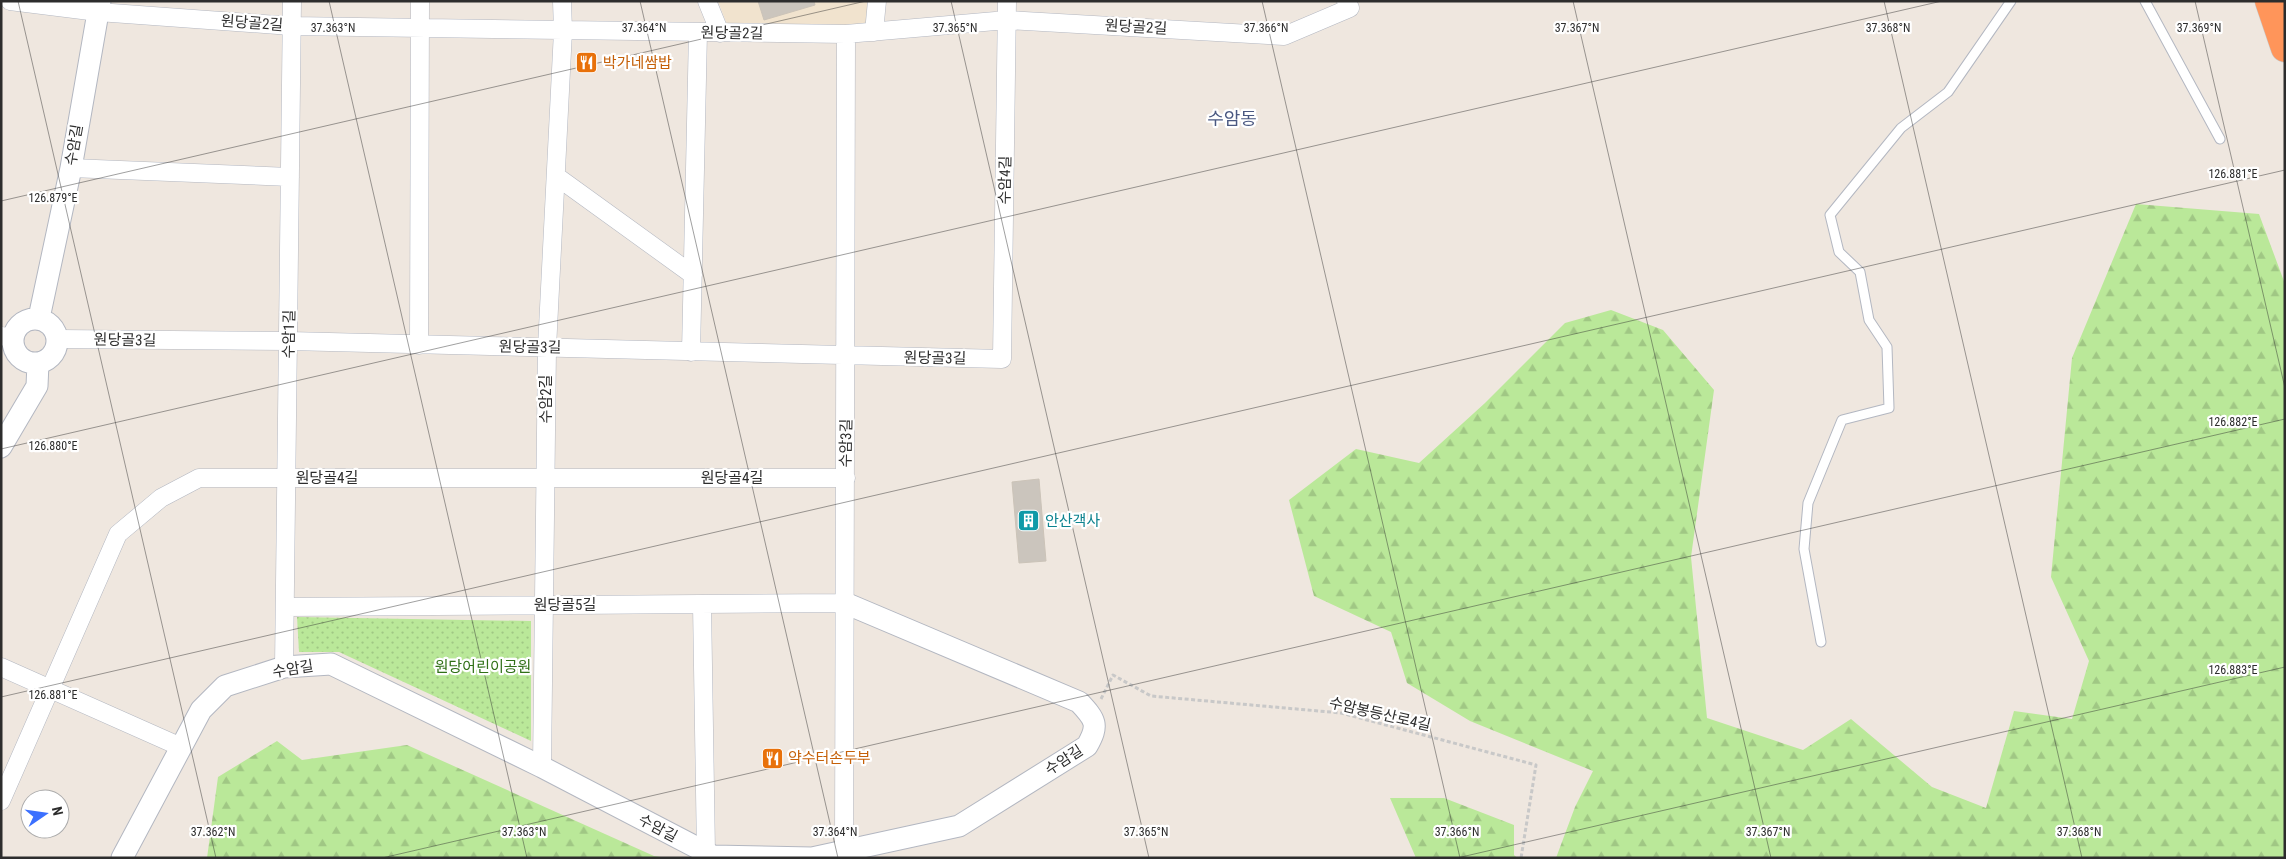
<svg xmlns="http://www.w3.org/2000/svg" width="2286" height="859" font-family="'Roboto Condensed','Noto Sans KR',sans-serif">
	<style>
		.education { fill: #f1e3ce }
		.grass { fill: url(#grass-dots) }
		.forest { fill: url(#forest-firs) }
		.building { fill: #cbc5bd; stroke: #cbc3b8 }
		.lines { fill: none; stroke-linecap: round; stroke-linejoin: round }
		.service-casing { stroke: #b3b7c1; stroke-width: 11 }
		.minor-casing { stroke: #b3b7c1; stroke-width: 19 }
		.tertiary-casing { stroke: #b3b7c1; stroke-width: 23 }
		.motorway-casing { stroke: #c8c8c8; stroke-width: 29 }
		.path { stroke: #c8c8c8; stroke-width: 3; stroke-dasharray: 4 2.5; stroke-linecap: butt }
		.service { stroke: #fff; stroke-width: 9 }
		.minor { stroke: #fff; stroke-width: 18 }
		.tertiary { stroke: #fff; stroke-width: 21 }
		.motorway { stroke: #ff955a; stroke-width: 28 }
		.ticks { fill: none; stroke: #2d2d2d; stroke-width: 1; stroke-opacity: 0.45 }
		.labels { text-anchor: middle; stroke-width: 4.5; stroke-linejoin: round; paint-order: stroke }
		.street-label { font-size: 15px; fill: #2d2d2d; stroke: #fff }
		.food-label { font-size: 15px; fill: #c56008; stroke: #fff; text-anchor: start }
		.culture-label { font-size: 15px; fill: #0d838f; stroke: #fff; text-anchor: start }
		.park-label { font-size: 15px; fill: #307017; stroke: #fff }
		.quarter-label { font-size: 18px; fill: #4a5881; stroke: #fff }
		.ticks-label { font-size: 12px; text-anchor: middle; fill: #2d2d2d; stroke: #fff; stroke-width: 4.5; stroke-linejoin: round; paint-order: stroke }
	</style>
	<defs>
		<pattern id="grass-dots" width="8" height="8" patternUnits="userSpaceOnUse" patternTransform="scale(1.25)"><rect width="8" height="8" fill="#bae899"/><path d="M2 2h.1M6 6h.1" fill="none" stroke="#a0c784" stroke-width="1.8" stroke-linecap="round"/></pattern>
		<pattern id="forest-firs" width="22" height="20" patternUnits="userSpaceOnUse" patternTransform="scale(1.25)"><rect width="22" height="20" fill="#bae899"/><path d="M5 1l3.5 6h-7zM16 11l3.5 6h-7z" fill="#a0c784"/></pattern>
	</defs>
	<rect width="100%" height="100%" fill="#efe7df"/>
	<path class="education" d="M718 1H869L865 26 728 27Z"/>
	<path class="grass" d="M297 617 531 621V741L339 652H299Z"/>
	<path class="forest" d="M2136 204 2259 214 2285 284V858H1556L1575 807 1593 771 1470 721 1407 683 1391 632 1314 596 1289 500 1356 449 1419 463 1485 403 1565 323 1611 310 1663 330 1714 390 1691 557 1707 718 1803 750 1851 719 1932 787 1986 808 2014 711 2072 719 2089 661 2051 577 2072 358Z
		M277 741 302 760 407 745 654 856 667 858H207L218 777Z
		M1390 798H1444L1514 825V855L1517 858H1416Z"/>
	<path class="building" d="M758 1H814L815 5 764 20Z
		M1039 479 1046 561 1019 563 1012 482Z"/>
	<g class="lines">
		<defs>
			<path id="service" d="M2145 1 2220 139
				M1821 642 1804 549 1808 503 1842 420 1889 408 1887 347 1869 320 1860 272 1839 252 1830 215 1901 128 1948 92 2011 1"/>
			<path id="minor" d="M10 1 98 12 291 26 846 34 1007 20 1284 36 1350 8 1346 1
				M707 1 720 33
				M874 32 877 1
				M71 168 290 177
				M556 176 693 275
				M1 336 13 338
				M58 339 289 341 1002 359 1007 1
				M419 345 420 1
				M691 352 698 32
				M702 604 706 853
				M285 607 845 603
				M1 667 181 747
				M284 667 292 1
				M542 767 547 348 563 31 562 1
				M1 801 118 534 161 498 199 478H846
				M844 851 846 34"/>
			<path id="tertiary" d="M39 318 71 168 100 1
				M13 341a22 22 0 1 1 44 0a22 22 0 1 1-44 0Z
				M1 447 37 386 38 363
				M122 858 201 710 225 686 284 667 331 664 542 767 713 856 812 858 959 826 1087 746C1099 725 1096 720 1079 702L845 603"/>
			<path id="motorway" d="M2269 1 2285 48"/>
		</defs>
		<use href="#service" class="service-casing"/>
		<use href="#minor" class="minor-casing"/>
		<use href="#tertiary" class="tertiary-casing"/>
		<use href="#motorway" class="motorway-casing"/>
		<path class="path" d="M1101 699 1113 675 1151 696 1341 713 1536 765 1521 858"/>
		<use href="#service" class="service"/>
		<use href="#minor" class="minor"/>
		<use href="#tertiary" class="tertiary"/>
		<use href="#motorway" class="motorway"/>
	</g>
	<path class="ticks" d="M18 1 216 858M329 1 527 858M640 1 838 858M951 1 1149 858M1262 1 1460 858M1573 1 1771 858M1884 1 2082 858M2195 1 2285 388M1 201 866 1M1 449 1942 1M1 697 2285 170M382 858 2285 419M1457 858 2285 667"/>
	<defs>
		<symbol id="restaurant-square" viewBox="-11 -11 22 22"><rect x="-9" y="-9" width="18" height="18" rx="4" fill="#e8710a" stroke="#fff"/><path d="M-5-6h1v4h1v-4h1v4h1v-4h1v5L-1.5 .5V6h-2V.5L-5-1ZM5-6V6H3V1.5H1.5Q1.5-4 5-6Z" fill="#fff"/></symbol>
		<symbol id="building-square" viewBox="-11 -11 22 22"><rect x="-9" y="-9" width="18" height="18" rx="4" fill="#0f9aa8" stroke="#fff"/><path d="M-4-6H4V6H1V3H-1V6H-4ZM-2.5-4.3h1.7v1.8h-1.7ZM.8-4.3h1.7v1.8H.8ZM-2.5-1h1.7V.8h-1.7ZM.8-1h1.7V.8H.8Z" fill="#fff"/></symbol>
	</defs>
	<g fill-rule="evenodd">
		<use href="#restaurant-square" x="574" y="50" width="25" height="25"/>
		<use href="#building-square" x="1016" y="508" width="25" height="25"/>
		<use href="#restaurant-square" x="760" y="746" width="25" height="25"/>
	</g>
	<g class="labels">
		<g class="street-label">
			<text transform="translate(252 23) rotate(4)" y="5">원당골2길</text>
			<text transform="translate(1136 27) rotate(3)" y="5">원당골2길</text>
			<text transform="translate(732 33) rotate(1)" y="5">원당골2길</text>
			<text transform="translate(74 145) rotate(-80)" y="5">수암길</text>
			<text transform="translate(1005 180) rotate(-89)" y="5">수암4길</text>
			<text transform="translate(289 334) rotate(-89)" y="5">수암1길</text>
			<text transform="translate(125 340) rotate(1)" y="5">원당골3길</text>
			<text transform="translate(530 347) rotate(1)" y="5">원당골3길</text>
			<text transform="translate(935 358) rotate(1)" y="5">원당골3길</text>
			<text transform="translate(546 399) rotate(-90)" y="5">수암2길</text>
			<text transform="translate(846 443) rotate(-89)" y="5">수암3길</text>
			<text x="327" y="483">원당골4길</text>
			<text x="732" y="483">원당골4길</text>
			<text x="565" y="610">원당골5길</text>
			<text transform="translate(293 669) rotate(-9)" y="5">수암길</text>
			<text transform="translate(1380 714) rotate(13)" y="5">수암봉등산로4길</text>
			<text transform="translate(1064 760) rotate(-33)" y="5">수암길</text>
			<text transform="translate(658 828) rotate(28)" y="5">수암길</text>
		</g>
		<g class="food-label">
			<text x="603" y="68">박가네쌈밥</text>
			<text x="788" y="763">약수터손두부</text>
		</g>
		<g class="culture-label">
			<text x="1045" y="526">안산객사</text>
		</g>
		<g class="park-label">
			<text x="483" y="672">원당어린이공원</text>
		</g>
		<g class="quarter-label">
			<text x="1232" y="125">수암동</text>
		</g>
	</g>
	<g class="ticks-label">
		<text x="333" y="32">37.363°N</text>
		<text x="644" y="32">37.364°N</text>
		<text x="955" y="32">37.365°N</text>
		<text x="1266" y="32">37.366°N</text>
		<text x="1577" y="32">37.367°N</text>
		<text x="2199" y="32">37.369°N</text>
		<text x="1888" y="32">37.368°N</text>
		<text x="2233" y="178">126.881°E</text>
		<text x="53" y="202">126.879°E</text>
		<text x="2233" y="426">126.882°E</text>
		<text x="53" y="450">126.880°E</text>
		<text x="2233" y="674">126.883°E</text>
		<text x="53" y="699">126.881°E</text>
		<text x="213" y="836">37.362°N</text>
		<text x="524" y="836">37.363°N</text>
		<text x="835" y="836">37.364°N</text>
		<text x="1146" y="836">37.365°N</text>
		<text x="1457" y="836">37.366°N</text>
		<text x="1768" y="836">37.367°N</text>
		<text x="2079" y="836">37.368°N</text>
	</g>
	<rect width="2286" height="859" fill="none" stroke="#2d2d2d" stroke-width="5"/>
	<g transform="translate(45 814) rotate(77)"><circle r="24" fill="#ffffff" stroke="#ababab"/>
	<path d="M0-4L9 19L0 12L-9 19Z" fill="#3c70ff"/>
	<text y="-8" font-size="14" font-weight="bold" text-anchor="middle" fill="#2d2d2d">N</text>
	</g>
</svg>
